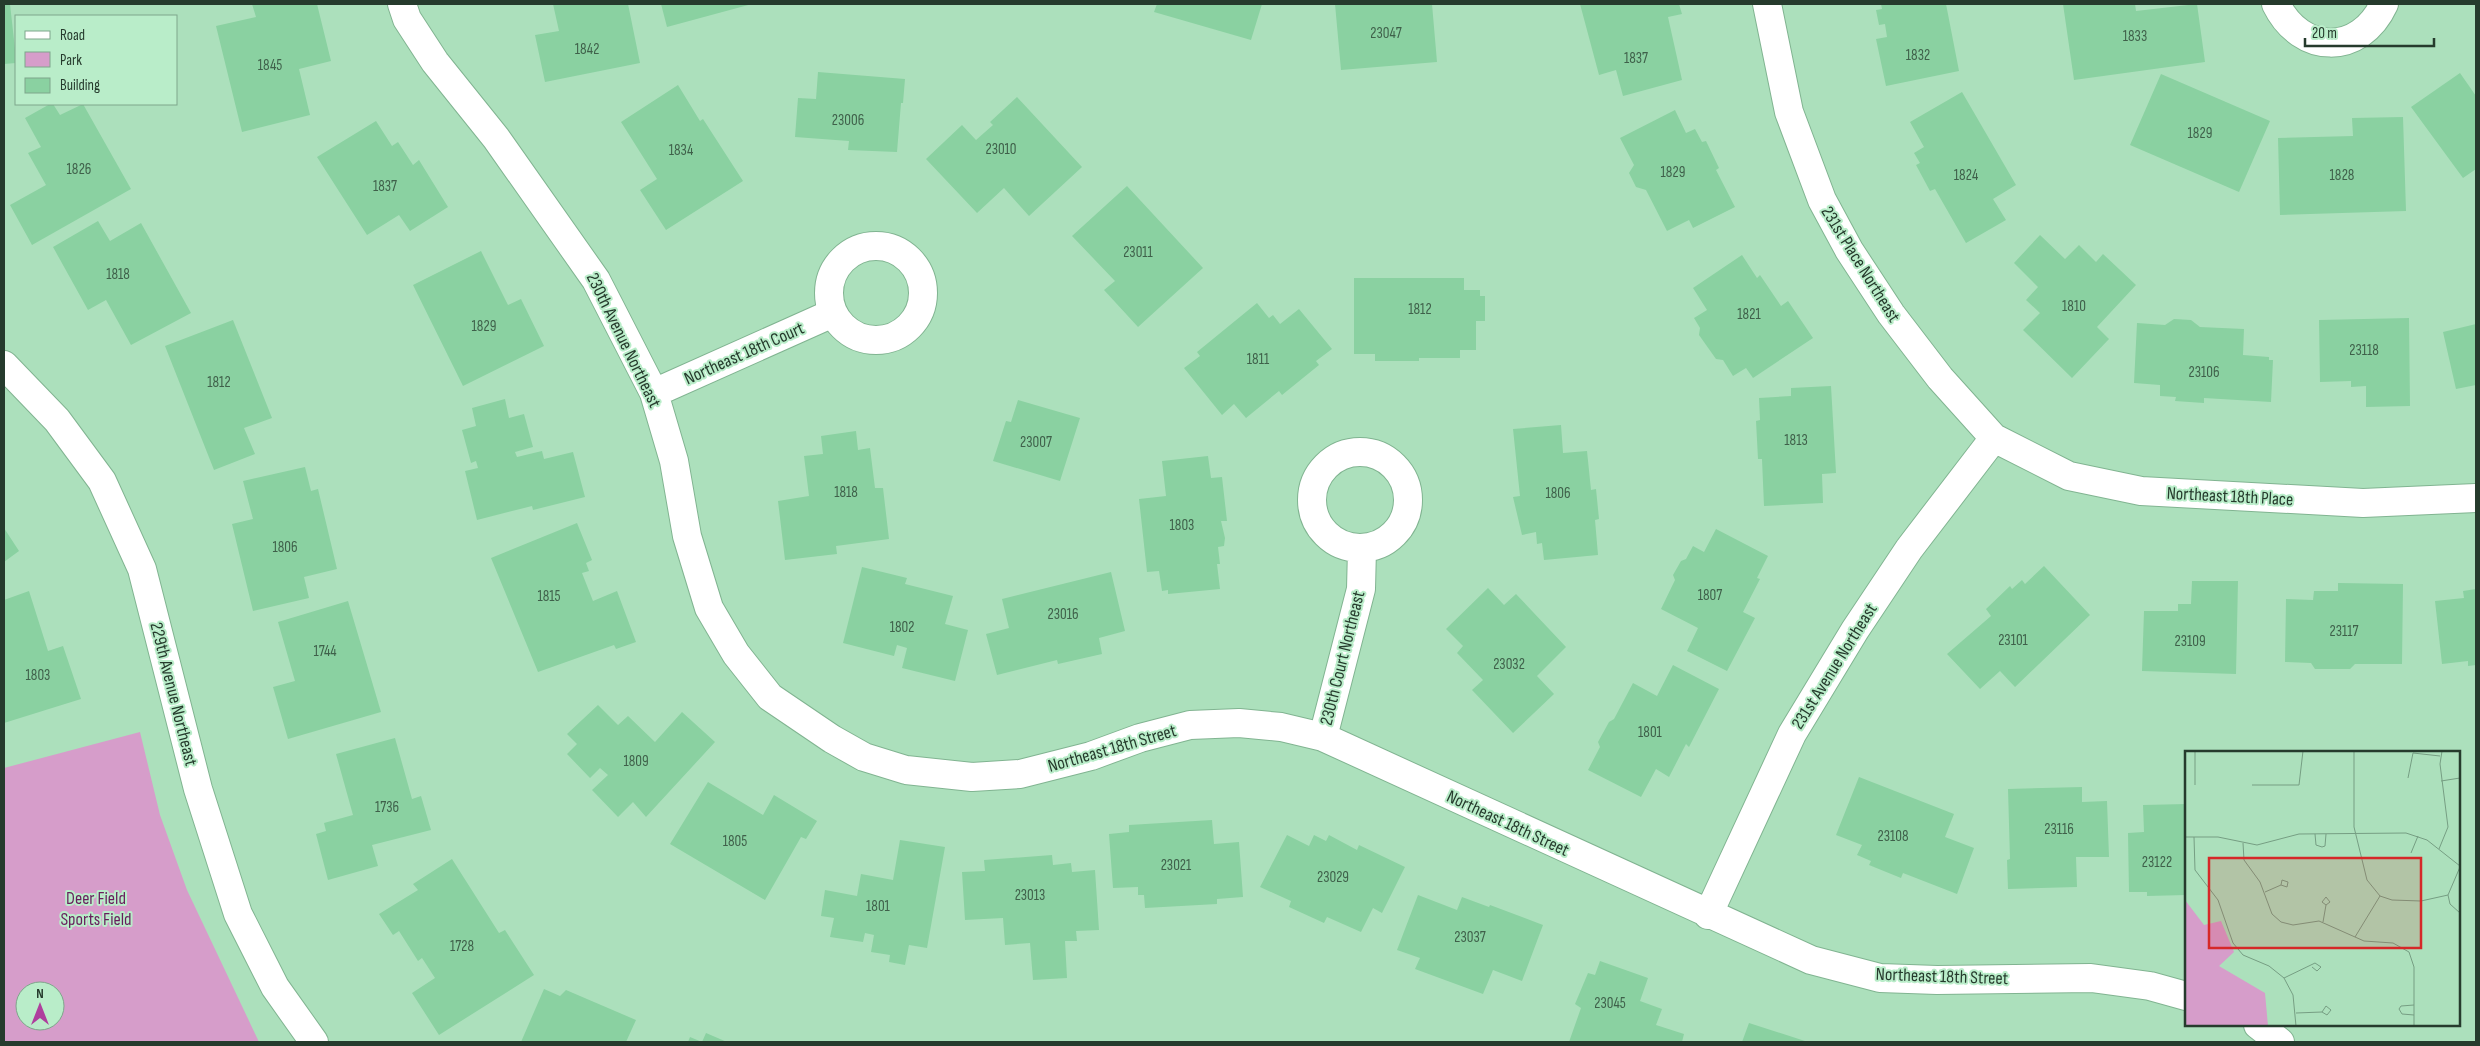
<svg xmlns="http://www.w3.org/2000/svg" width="2480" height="1046" font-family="'Sofia Sans Condensed',sans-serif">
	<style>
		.green { fill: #d69dca; fill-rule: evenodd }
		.building { fill: #8ad1a1 }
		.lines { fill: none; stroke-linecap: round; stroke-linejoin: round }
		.street-casing { stroke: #81b491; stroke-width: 30 }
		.street { stroke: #fff; stroke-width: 28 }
		.labels { text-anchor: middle; stroke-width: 4; stroke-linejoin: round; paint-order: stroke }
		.number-label { font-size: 15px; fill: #3f604a }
		.street-label { font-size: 18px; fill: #263b2d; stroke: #b9edc9 }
		.park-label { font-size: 18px; fill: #671e5c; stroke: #b9edc9 }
		.inset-road { fill: none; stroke: #769e83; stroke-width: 1 }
		.view { fill: #d62828; fill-opacity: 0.15; stroke: #d62828; stroke-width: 2.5 }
		.inset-edge { fill: none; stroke: #263b2d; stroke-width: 2.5 }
	</style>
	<rect width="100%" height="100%" fill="#ace0bc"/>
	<path class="green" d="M140 732 160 815 187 890 259 1042H4V768ZM25 991H55V1021H25Z"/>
	<path class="building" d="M4 4H10L16 58V63L4 64Z
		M252 4H317L331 61 299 69 310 115 242 132 216 26 256 17Z
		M553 4H628L640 63 545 82 535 35 559 31Z
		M661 4H752L667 27Z
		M1157 4H1262L1251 40 1154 12Z
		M1335 4H1432L1437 62 1341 70Z
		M1580 4H1679L1682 14 1668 17 1682 80 1623 96 1616 70 1599 75Z
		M1881 4H1946L1959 71 1886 86 1876 39 1887 37 1885 24 1879 25 1876 10 1882 9Z
		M2063 4H2135L2136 11 2197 4 2205 62 2074 80Z
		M818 72 905 79 903 103H901L897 152 848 150 849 141 795 137 798 98 816 99Z
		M2460 73 2476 96V169L2463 178 2411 107Z
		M2161 74 2270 121 2239 192 2130 145Z
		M678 85 700 121 703 119 743 181 666 230 640 190 657 179 621 122Z
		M1962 92 2016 185 1993 199 2006 220 1966 243 1935 189 1930 191 1916 165 1920 163 1914 153 1924 147 1910 122Z
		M1017 97 1082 167 1029 216 1004 188 977 213 926 159 962 125 976 140 993 125 990 122Z
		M50 104H53L60 115 83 104 131 189 32 245 10 205 46 185 28 153 41 147 25 118Z
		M1675 110 1686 133 1695 129 1702 142 1706 141 1719 168 1716 170 1735 207 1693 228 1689 220 1667 231 1646 190 1636 187 1629 173 1634 165 1620 138Z
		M2403 117 2406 211 2280 215 2278 138 2353 136 2352 118Z
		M376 121 392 146 398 142 413 165 419 160 448 207 410 231 399 215 367 235 317 157Z
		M1127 186 1203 268 1138 327 1104 290 1115 281 1072 236Z
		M98 221 110 241 141 223 191 313 131 345 106 300 88 310 53 247Z
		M2040 235 2065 259 2079 245 2096 262 2103 254 2136 285 2097 327 2109 339 2072 378 2023 330 2040 313 2026 300 2038 287 2014 263Z
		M481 251 508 305 521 299 544 346 463 386 413 285Z
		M1742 255 1757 278 1760 275 1781 306 1788 301 1813 338 1753 378 1746 368 1733 376 1723 360 1716 359 1699 335 1700 328 1694 318 1707 310 1693 288Z
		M1354 278H1464V290H1480V296H1485V321H1476V350H1460V358H1419V361H1375V354H1354Z
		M1257 303 1269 318 1273 315 1280 324 1299 309 1332 349 1316 361 1319 365 1282 395 1279 391 1246 418 1234 404 1222 415 1184 368 1200 356 1197 352Z
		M2409 318 2410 406 2366 407V386L2351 387V381L2320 382 2319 320Z
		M2174 319 2191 320 2200 327 2244 329 2243 355 2269 357V360H2273L2271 402 2204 398V403L2175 401 2176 397 2160 396V385L2134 383 2137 323 2165 325Z
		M233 320 272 418 244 428 255 454 214 470 165 346Z
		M2476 324V385L2456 389 2443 332Z
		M1831 386 1836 473 1822 474 1823 503 1764 506 1762 459H1758L1756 421 1760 420 1759 398 1791 396V388Z
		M505 399 509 418 524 414 533 447 515 452 517 457 542 451 544 459 573 452 585 497 533 510 532 506 477 520 465 471 478 468 476 461 471 463 462 430 476 426 472 408Z
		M1018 400 1080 418 1060 481 993 461 1006 421 1011 422Z
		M1561 425 1563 453 1587 451 1591 490 1596 489 1599 519 1595 520 1598 555 1544 560 1542 543 1537 544 1536 532 1522 535 1513 497 1520 496 1513 429Z
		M856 431 858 450 870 448 875 488H883L889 539 836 546 837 554 785 560 778 501 809 496 804 456 823 454 821 436Z
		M1208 456 1211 478 1222 477 1227 521H1221L1225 538 1224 546 1218 547 1220 564H1217L1220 589 1168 594V590L1162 591 1159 571 1147 572 1139 499 1166 496 1162 461Z
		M305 467 311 491 318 489 337 569 304 577 309 598 253 611 232 524 253 519 243 481Z
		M577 523 592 560 586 563 589 571 582 573 593 601 617 591 636 642 616 649 614 645 538 672 491 558Z
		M4 528 19 551 4 562Z
		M1716 529 1768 556 1757 578 1760 579 1743 612 1755 618 1727 671 1687 651 1698 628 1661 609 1675 580 1673 575 1681 561 1686 559 1693 546 1704 552Z
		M2044 566 2090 615 2015 687 2000 671 1980 689 1947 654 1991 616 1986 609 2010 586 2012 589 2022 580 2025 584Z
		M862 567 907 578 905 584 953 596 945 624 968 630 955 681 902 668 907 648 897 645 894 656 843 643Z
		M1111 572 1125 631 1099 638 1102 654 1058 664 1057 660 997 675 986 634 1009 628 1002 599Z
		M2192 581H2238L2236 674 2142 671 2144 611H2178V604H2191Z
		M2338 583 2403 584 2402 664H2355L2350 669H2315L2311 663 2285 662 2286 599 2313 600 2314 591H2338Z
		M1488 588 1504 605 1516 594 1566 647 1537 676 1554 694 1513 733 1472 690 1483 680 1457 653 1463 646 1446 629Z
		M2476 589V665L2468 666V661L2442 664 2435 601 2464 598 2463 591Z
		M29 591 48 651 63 646 81 699 4 723V600Z
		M348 601 381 712 288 739 273 687 295 681 278 622Z
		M1673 665 1719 689 1689 747 1686 744 1669 777 1656 769 1641 797 1588 770 1600 747 1598 742 1609 722 1614 719 1633 683 1657 696Z
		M598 705 618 725 628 716 655 742 682 712 715 742 646 817 633 802 618 817 592 790 608 775 600 768 590 778 567 754 577 744 567 734Z
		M395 738 412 799 421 796 431 830 372 845 378 866 328 880 316 834 326 831 324 823 353 815 336 754Z
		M1859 777 1954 814 1945 837 1974 848 1957 894 1903 873 1901 878 1869 865 1871 861 1857 855 1862 845 1836 835Z
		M708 782 763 815 774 795 817 821 806 839 801 837 765 900 670 844Z
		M2082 787V802L2107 801 2109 857H2076L2077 887 2008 889 2007 860 2010 859 2008 789Z
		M2186 804V895L2147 896V892H2129L2128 833 2144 832 2143 805Z
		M1212 820 1214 844 1239 842 1243 897 1217 899V904L1145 908 1144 895H1138V887L1113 888 1109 834 1129 832V825Z
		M1287 835 1309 846 1314 835 1326 841 1329 835 1357 850 1359 845 1405 867 1382 913 1373 908 1361 932 1327 917 1324 923 1289 907 1291 901 1260 887Z
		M900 840 945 847 927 948 909 945 905 965 889 962 890 955 871 952 874 935 865 933 863 942 830 937 834 918 821 916 825 890 857 896 861 874 893 880Z
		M1052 855 1053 865 1071 863 1072 872 1095 870 1099 930 1076 931 1077 941H1065L1067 978 1033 980 1030 943 1005 945 1003 918 965 920 962 872 985 871 984 860Z
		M452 859 499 933 505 930 534 975 439 1035 412 993 435 978 422 958 418 961 399 931 393 935 379 914 418 890 413 884Z
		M1418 895 1457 910 1462 897 1489 907 1490 905 1543 925 1522 981 1493 970 1483 994 1415 969 1420 958 1397 950Z
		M1600 961 1648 978 1640 1001 1662 1009 1656 1025 1684 1034 1682 1042H1569L1581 1008 1575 1004 1588 973 1595 975Z
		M544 989 560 996 566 990 636 1020 626 1042H521Z
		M1749 1023 1808 1042H1742Z
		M706 1033 727 1042H688L690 1037 702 1042Z"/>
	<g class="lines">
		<defs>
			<path id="street" d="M402 4 407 19 435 62 496 138 596 280 654 393 674 461 687 536 709 608 736 654 770 697 832 739 864 757 906 770 972 777 1020 774 1091 756 1140 738 1190 725 1239 723 1281 727 1323 737 1811 960 1880 978 1937 980 2091 978 2150 986 2186 996
				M1767 4 1789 112 1822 200 1849 250 1891 314 1940 378 1994 438 2069 476 2141 491 2363 503 2476 498
				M2276 4C2301 55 2360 56 2384 4
				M829 293a47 47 0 1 1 94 0a47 47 0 1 1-94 0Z
				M4 365 57 420 102 481 142 569 198 789 238 914 275 987 314 1042
				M654 393 833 313
				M1312 500a48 48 0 1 1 96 0a48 48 0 1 1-96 0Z
				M1323 737 1361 589 1362 549
				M1708 915 1792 734 1855 630 1909 549 1994 438
				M2258 1025 2280 1042"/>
		</defs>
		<use href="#street" class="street-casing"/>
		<use href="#street" class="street"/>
	</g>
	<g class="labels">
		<g class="number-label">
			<text x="1386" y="38">23047</text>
			<text x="2135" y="41">1833</text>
			<text x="587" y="54">1842</text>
			<text x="1918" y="60">1832</text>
			<text x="1636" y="63">1837</text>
			<text x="270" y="70">1845</text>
			<text x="848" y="125">23006</text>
			<text x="2200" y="138">1829</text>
			<text x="1001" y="154">23010</text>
			<text x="681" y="155">1834</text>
			<text x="79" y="174">1826</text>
			<text x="1673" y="177">1829</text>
			<text x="1966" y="180">1824</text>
			<text x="2342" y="180">1828</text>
			<text x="385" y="191">1837</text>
			<text x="1138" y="257">23011</text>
			<text x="118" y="279">1818</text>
			<text x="2074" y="311">1810</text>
			<text x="1420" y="314">1812</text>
			<text x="1749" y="319">1821</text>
			<text x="484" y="331">1829</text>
			<text x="2364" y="355">23118</text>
			<text x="1258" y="364">1811</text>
			<text x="2204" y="377">23106</text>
			<text x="219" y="387">1812</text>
			<text x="1796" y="445">1813</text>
			<text x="1036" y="447">23007</text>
			<text x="846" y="497">1818</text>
			<text x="1558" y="498">1806</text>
			<text x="1182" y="530">1803</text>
			<text x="285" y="552">1806</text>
			<text x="1710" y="600">1807</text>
			<text x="549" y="601">1815</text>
			<text x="1063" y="619">23016</text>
			<text x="902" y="632">1802</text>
			<text x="2344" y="636">23117</text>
			<text x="2013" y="645">23101</text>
			<text x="2190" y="646">23109</text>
			<text x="325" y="656">1744</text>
			<text x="1509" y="669">23032</text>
			<text x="38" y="680">1803</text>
			<text x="1650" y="737">1801</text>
			<text x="636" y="766">1809</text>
			<text x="387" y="812">1736</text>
			<text x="2059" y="834">23116</text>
			<text x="1893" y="841">23108</text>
			<text x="735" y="846">1805</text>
			<text x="2157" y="867">23122</text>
			<text x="1176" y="870">23021</text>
			<text x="1333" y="882">23029</text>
			<text x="1030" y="900">23013</text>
			<text x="878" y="911">1801</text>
			<text x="1470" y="942">23037</text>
			<text x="462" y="951">1728</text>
			<text x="1610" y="1008">23045</text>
		</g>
		<g class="street-label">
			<text transform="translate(1861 264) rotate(58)" y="6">231st Place Northeast</text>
			<text transform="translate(624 340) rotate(64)" y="6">230th Avenue Northeast</text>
			<text transform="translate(744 353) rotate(-24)" y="6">Northeast 18th Court</text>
			<text transform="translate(2230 496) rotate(3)" y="6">Northeast 18th Place</text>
			<text transform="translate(1342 658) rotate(-76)" y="6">230th Court Northeast</text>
			<text transform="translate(1834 666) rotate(-58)" y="6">231st Avenue Northeast</text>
			<text transform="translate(174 694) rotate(76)" y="6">229th Avenue Northeast</text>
			<text transform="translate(1112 748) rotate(-16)" y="6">Northeast 18th Street</text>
			<text transform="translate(1508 823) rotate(25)" y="6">Northeast 18th Street</text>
			<text transform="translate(1942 976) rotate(2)" y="6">Northeast 18th Street</text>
		</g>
		<g class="park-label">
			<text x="96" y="904">Deer Field<tspan x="96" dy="21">Sports Field</tspan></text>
		</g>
	</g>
	<g transform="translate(2185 751)">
		<rect width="275" height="275" fill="#ace0bc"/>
		<path d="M0 149 19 174 36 170 49 201 34 215 80 242 83 275H0Z" fill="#d69dca"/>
		<path class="inset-road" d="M169 0V76L182 129 195 145 207 149 236 150 263 144M223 27 228 2 255 5M256 30 275 27M10 34V0M67 34H114L118 0M130 83 131 94 137 96 140 95 141 83M0 86H33L72 94 114 83 221 82 242 89 275 115M9 86 10 119 33 149 48 192 58 204 84 215 99 227 108 244 111 275M58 92 59 109 75 131 87 163 96 171 108 174 134 170 179 190 208 192 224 201 229 216V275M254 98 263 76 255 13 257 0M226 102 233 85M275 116 263 144 265 153 275 162M80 141 96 134 102 136 103 131 97 129 96 134M138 171 141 154 145 151 141 146 137 151 141 154M170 186 195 145M99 227 130 212 136 216 132 220 127 216M111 262 137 261 142 264 146 259 141 255 137 261M229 264 217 263 214 258 216 255 229 254"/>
		<path class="view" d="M24 107H236V197H24Z"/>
		<rect width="275" height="275" class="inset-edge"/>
	</g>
	<rect width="2480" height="1046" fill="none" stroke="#263b2d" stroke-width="10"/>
	<rect x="15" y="15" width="162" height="90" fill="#b9edc9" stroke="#7ea68b"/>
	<rect x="25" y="31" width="25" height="8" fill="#ffffff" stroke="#7ea68b"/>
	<text x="60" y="40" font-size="15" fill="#263b2d">Road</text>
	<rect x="25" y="52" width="25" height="15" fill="#d69dca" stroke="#7ea68b"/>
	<text x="60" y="65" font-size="15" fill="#263b2d">Park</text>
	<rect x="25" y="78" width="25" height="15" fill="#8ad1a1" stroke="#7ea68b"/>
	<text x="60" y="90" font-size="15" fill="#263b2d">Building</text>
	<g transform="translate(40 1006)"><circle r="24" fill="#b9edc9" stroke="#7ea68b"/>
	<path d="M0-4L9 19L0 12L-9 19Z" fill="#ae3f9d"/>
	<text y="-8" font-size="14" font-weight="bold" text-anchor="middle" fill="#263b2d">N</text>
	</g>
	<path d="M2305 38v8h129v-8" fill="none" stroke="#263b2d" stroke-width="2.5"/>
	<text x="2312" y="38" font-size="15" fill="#263b2d" stroke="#b9edc9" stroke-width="4" paint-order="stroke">20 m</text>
</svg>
